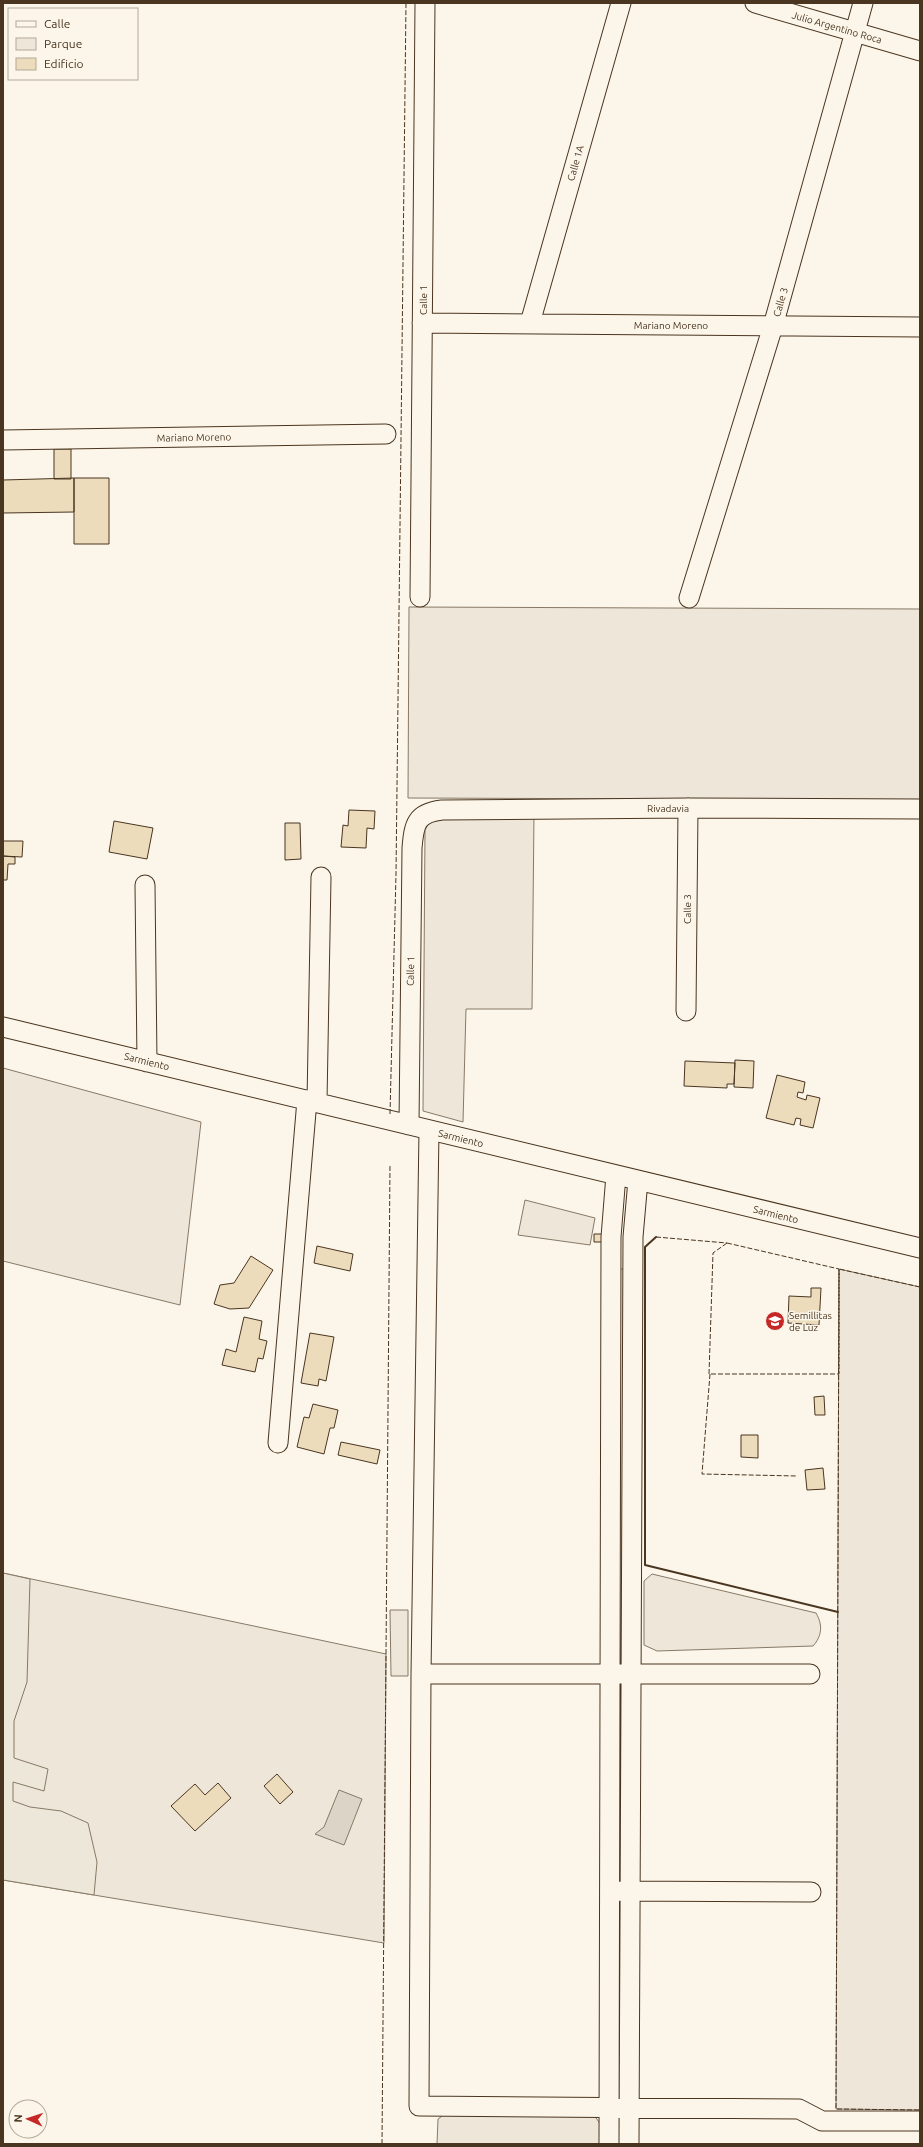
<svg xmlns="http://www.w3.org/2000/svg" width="923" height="2147" font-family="Ubuntu,sans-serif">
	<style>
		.green { fill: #ede6d9; stroke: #887966 }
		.parking { fill: #ede7d9; stroke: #887966 }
		.water { fill: #dcd4c6; stroke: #887966 }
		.building { fill: #ecdcbc; stroke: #4a3520 }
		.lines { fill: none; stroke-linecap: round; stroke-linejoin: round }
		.minor-casing { stroke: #4a3520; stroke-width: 21 }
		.minor { stroke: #fbf6e9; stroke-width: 19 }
		.fence { stroke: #4a3520; stroke-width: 1; stroke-dasharray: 5 2; stroke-linecap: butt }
		.wall { stroke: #4a3520; stroke-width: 2 }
		.labels { text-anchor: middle; stroke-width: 3; stroke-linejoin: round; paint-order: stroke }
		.street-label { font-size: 10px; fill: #4a3520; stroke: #fbf6e9 }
		.poi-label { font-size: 10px; fill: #4a3520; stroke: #fbf6e9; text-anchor: start }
	</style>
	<rect width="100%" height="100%" fill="#fbf6e9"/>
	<path class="green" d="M409 607 920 609V800L408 798Z
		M534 813 532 1009H466L463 1122 423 1111 425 830 431 819Z
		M3 1068 201 1122 180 1305 3 1261Z
		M525 1200 595 1218 590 1245 518 1235Z
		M620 1269H624L622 1651H618Z
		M839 1269 920 1287V2110L836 2109Z
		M3 1573 386 1654 384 1943 3 1880Z
		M652 1574 816 1613C823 1625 822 1636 813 1646L657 1651 644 1645V1581Z
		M390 1610H408V1676H391Z
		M617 1704H622L621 1862H616Z
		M617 1922H621L622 2078H618Z
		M449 2111 594 2115 601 2125V2144H437L438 2119Z"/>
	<path class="parking" d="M3 1573 30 1579 27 1682 14 1721V1758L48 1769 44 1791 13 1782V1801L30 1807 61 1811 88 1823 97 1862 94 1895 3 1880Z"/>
	<path class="water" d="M339 1790 362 1799 344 1845 315 1834 324 1827Z"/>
	<path class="building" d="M54 449H71V479H54Z
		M74 478H109V544H74Z
		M74 478V512L3 513V480Z
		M349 810 375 811 374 829 367 828 366 848 341 847 343 825 348 826Z
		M114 821 153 828 147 859 109 852Z
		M285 823H300L301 859 285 860Z
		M3 841H23L22 857 3 856Z
		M3 856 15 857V864H8L7 880H3Z
		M735 1060 754 1061 753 1088 734 1087Z
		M685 1061 735 1063 734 1084H727V1088L684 1086Z
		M777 1075 805 1082 803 1093 798 1092 797 1097 806 1100 807 1095 820 1098 813 1128 800 1125 801 1119 796 1118 794 1125 766 1118Z
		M594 1234H615V1242H594Z
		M317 1246 353 1254 350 1271 314 1263Z
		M251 1256 273 1270 249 1308 230 1309 214 1304 220 1285 234 1283Z
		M811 1288H821L819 1325 788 1323 789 1296 811 1297Z
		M244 1317 262 1321 259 1339 267 1341 263 1359 258 1358 255 1372 222 1365 226 1349 236 1352Z
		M310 1333 334 1337 326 1381 319 1379 318 1386 301 1383Z
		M824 1396 825 1415H815L814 1397Z
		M313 1404 338 1410 334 1428H330L324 1454 297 1447 304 1417 309 1418Z
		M741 1435H758V1458L741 1457Z
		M341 1442 380 1450 377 1464 338 1455Z
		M823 1468 825 1489 807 1490 805 1470Z
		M277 1774 293 1792 280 1804 264 1786Z
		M218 1783 231 1798 195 1831 171 1806 195 1784 205 1795Z"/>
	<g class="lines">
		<defs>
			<path id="minor" d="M755 3 920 51
				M422 323 920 327
				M530 323 621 3
				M3 440 386 434
				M420 597 425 3
				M689 598 773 326 863 3
				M145 885 147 1062
				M686 1011 688 808
				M3 1027 920 1248
				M317 1102 321 877
				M409 1125 412 848C414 824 416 813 442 810L688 808 920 809
				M429 1130 421 1674 419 2106 799 2109 822 2121H920
				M278 1443 307 1100
				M421 1674H810
				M618 1891 811 1892
				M609 2144 611 1237 616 1175
				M629 2144 633 1237 638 1180"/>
		</defs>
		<use href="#minor" class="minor-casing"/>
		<use href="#minor" class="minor"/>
		<path class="fence" d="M390 1114 396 874 406 3
			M656 1237 727 1243
			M727 1243 839 1269V1374H709L713 1253Z
			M920 1287 839 1269 836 2109 920 2110
			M710 1374 702 1474 797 1476
			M382 2144 390 1165"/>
		<path class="wall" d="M656 1237 645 1247V1565L838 1612"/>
	</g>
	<defs>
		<symbol id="school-disc" viewBox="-11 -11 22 22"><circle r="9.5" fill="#c62828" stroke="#fbf6e9"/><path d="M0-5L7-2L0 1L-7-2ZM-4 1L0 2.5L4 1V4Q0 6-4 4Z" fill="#fff"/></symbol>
	</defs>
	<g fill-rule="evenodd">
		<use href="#school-disc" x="764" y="1310" width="22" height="22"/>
	</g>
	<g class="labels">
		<g class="street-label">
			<text transform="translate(837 27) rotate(16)" y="4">Julio Argentino Roca</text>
			<text transform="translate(575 163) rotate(-74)" y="4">Calle 1A</text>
			<text transform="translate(423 300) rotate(-90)" y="4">Calle 1</text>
			<text transform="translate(780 302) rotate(-74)" y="4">Calle 3</text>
			<text x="671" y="329">Mariano Moreno</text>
			<text transform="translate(194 437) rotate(-1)" y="4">Mariano Moreno</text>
			<text x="668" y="812">Rivadavia</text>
			<text transform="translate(687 909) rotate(-90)" y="4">Calle 3</text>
			<text transform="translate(410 971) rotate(-89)" y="4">Calle 1</text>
			<text transform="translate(147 1061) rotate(14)" y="4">Sarmiento</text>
			<text transform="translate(461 1138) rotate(14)" y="4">Sarmiento</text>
			<text transform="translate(776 1214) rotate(14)" y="4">Sarmiento</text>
		</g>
		<g class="poi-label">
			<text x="789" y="1319">Semillitas<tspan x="789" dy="12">de Luz</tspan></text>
		</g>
	</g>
	<rect width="923" height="2147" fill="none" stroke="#4a3520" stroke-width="8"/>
	<rect x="8" y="8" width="130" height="72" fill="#fbf6e9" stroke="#b4a999"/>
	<rect x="16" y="21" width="20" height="6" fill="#fbf6e9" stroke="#b4a999"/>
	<text x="44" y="28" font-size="12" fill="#4a3520">Calle</text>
	<rect x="16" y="38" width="20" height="12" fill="#ede6d9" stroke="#b4a999"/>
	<text x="44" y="48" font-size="12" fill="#4a3520">Parque</text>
	<rect x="16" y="58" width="20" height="12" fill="#ecdcbc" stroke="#b4a999"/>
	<text x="44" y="68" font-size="12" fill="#4a3520">Edificio</text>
	<g transform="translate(28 2119) rotate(273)"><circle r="19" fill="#fbf6e9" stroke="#b4a999"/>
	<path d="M0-3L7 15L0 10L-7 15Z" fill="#c62828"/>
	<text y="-6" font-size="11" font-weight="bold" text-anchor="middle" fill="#4a3520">N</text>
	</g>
</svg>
